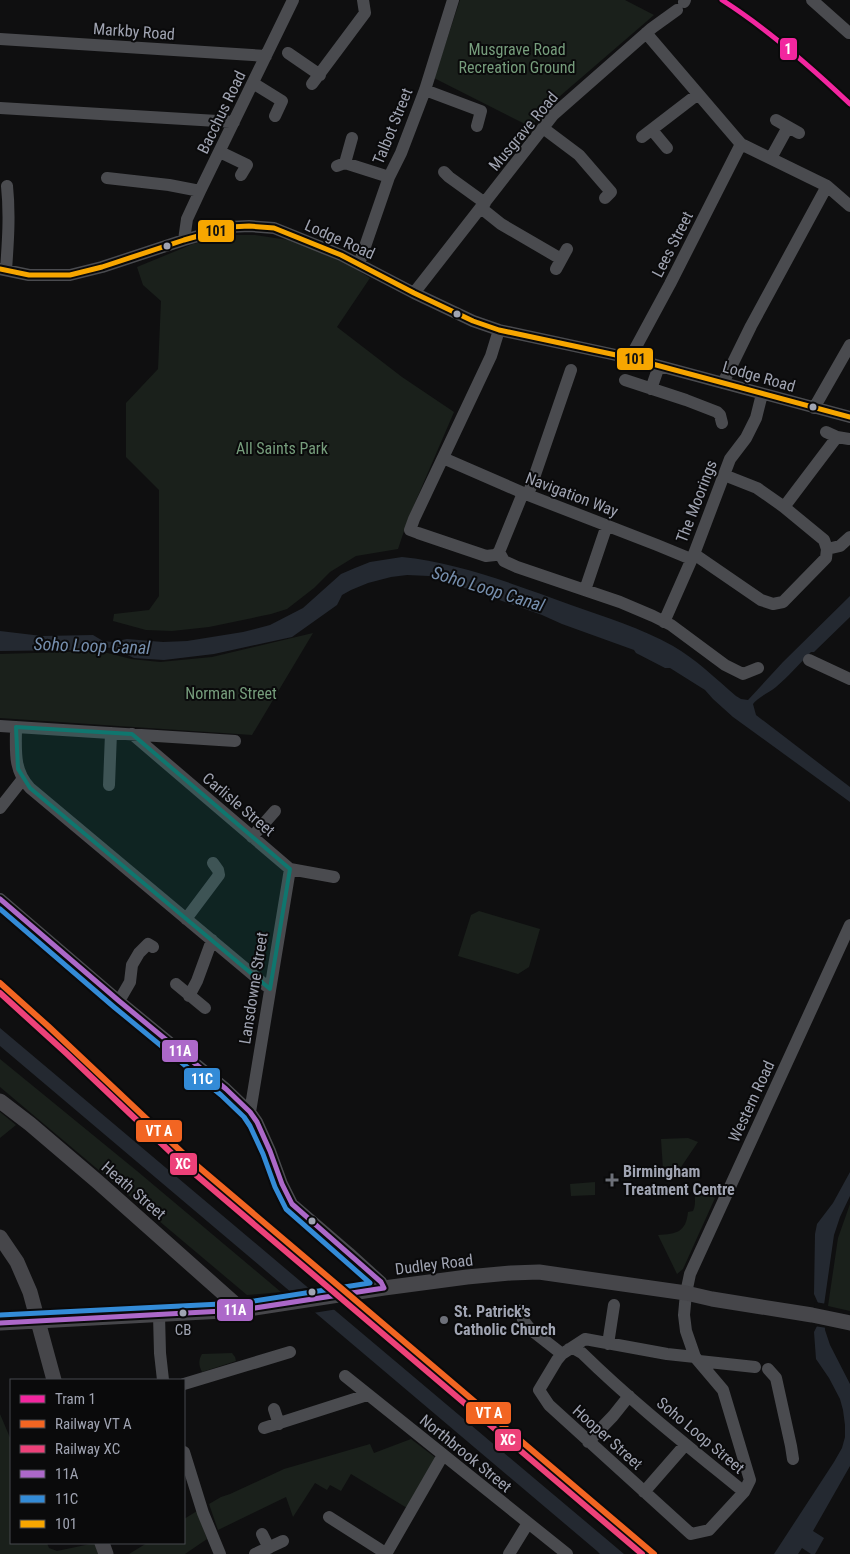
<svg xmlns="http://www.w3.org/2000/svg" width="850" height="1554" font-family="'Roboto Condensed',sans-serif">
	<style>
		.green { fill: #1a201b }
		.water { fill: #242931 }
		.pier { fill: #0f0f10 }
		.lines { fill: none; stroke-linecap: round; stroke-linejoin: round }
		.minor { stroke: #4a4b4f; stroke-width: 12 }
		.major { stroke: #46464a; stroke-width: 15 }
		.bus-1-casing { stroke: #0a0a0b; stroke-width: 9 }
		.bus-2-casing { stroke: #0a0a0b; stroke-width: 9 }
		.bus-3-casing { stroke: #0a0a0b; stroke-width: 9 }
		.bus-1 { stroke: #ac68c9; stroke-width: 5 }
		.bus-2 { stroke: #338bd7; stroke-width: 5 }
		.bus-3 { stroke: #f7a600; stroke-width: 5 }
		.rail-1-casing { stroke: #0a0a0b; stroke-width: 10 }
		.rail-2-casing { stroke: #0a0a0b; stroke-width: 10 }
		.rail-1 { stroke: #f26522; stroke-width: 6 }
		.rail-2 { stroke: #ed4179; stroke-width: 6 }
		.tram-1-casing { stroke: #0a0a0b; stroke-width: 9 }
		.tram-1 { stroke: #f2269f; stroke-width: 5 }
		.marked { fill: #0f766e; fill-opacity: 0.2; stroke: #0f766e; stroke-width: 4; stroke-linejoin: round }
		.bus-dot { fill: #a0a4b2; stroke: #0a0a0b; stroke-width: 2 }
		.poi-dot { fill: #6d7079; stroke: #0a0a0b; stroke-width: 2 }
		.labels { text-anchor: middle; stroke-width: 4; stroke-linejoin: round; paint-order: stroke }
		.bus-label { font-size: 15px; fill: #a0a4b2; stroke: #0a0a0b }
		.street-label { font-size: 16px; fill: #a0a4b2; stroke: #0a0a0b }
		.park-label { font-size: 16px; fill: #769d7c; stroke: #0a0a0b }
		.poi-label { font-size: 16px; font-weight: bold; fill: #a0a4b2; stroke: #0a0a0b; text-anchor: start }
		.water-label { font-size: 18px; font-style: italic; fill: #768fae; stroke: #0a0a0b }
		.line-badge { stroke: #0a0a0b; stroke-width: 2 }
		.badge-label { font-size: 14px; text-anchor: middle; font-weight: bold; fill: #fff }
		.pale-badge-label { font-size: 14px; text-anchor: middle; font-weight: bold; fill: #111 }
	</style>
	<rect width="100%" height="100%" fill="#0f0f10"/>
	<path class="green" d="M460 0H625L654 15 545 109 531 127 434 78Z
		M231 235H255L295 241 349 265 370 278 337 327 402 377 454 412 408 519 398 549 356 556 330 572 314 588 287 609 271 614 209 627 172 631 146 630 113 621 114 614 149 610 159 596V490L126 457V403L158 369 161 301 143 285 137 267 193 244Z
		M313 633 252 735 0 718V654L100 651 131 659 160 662 212 657Z
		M479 911 540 929 529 967 518 974 458 956 471 915Z
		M0 1059 137 1171 281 1292 247 1295 0 1087Z
		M0 1112 16 1125 0 1138Z
		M688 1138 698 1142 679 1170H663L661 1139Z
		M595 1182V1195L571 1196 570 1184Z
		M697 1189 715 1198 683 1269 677 1274 658 1235C677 1234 686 1232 688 1212L693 1211C697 1203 693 1195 697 1189Z
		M850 1204V1311L828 1306 838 1238Z
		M232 1353 235 1357 236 1361 202 1372C199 1366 198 1361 202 1354Z
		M0 1414 11 1440V1543H47L49 1548 57 1551 95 1543 98 1554H0Z
		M411 1439 436 1458 407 1508 351 1474 341 1491 330 1485 327 1490 315 1483 293 1517 286 1497 218 1530 209 1504 221 1497 230 1494 284 1469 370 1444 374 1453Z
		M197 1511 207 1539 185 1554H129L147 1543H184V1519Z"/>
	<path class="water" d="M402 557C457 562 519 586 571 605 605 617 641 628 673 646 696 659 716 679 736 696L741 699 748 700 783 662 850 596V617L814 652H811C799 664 788 677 776 687 770 692 757 698 753 704L756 715 850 787V802L733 717 713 699 705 690 670 668H665L636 653 634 650 562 624 542 615 442 580 429 576 407 575 391 577 368 583 351 590 342 595 337 605 292 637 214 654 164 660 148 659 134 658 112 648 102 647 77 650 0 651V631L42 636 93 635 103 641 112 642 127 639 163 642 187 641 243 632 270 625 303 608 341 574 355 568 370 562Z
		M0 1028 624 1554H600L597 1551 0 1046Z
		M850 1172V1196L840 1217 834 1235 824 1305 825 1330 830 1345 850 1384V1466L813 1531 824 1538 815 1554H811L802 1548 798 1554H774L834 1462 842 1448 845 1437V1425L843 1410 840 1399 829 1378 816 1359 814 1332 817 1326 818 1303 814 1294 815 1234 817 1224 833 1203Z"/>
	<path class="pier" d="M312 1287 338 1309 313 1313 287 1291Z
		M815 1302 827 1304V1328L814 1326Z"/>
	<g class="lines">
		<path class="minor" d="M812 0 849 33
			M684 2 685 0
			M646 33 741 144 827 186 850 206
			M0 39 266 56
			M288 53 320 75
			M253 83 282 101 275 116
			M312 84 365 13 363 0
			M425 90 481 111 477 126
			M0 108 234 122
			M776 120 799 133
			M543 128 579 155 611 192 605 198
			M652 130 667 148
			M642 137 698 94
			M220 152 247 165 241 175
			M771 158 788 127
			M345 163 352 138
			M337 166 345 163 389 177
			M444 172 449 177 485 203
			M107 178 169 185 200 191
			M481 208 501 224 561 259
			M184 240 187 219 200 191 293 0
			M359 264 389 177 401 153 425 90 453 0
			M0 269 29 275H70L102 267 184 240 230 227 249 226 274 228 341 255 414 293 473 321 499 330 630 358 850 417
			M556 269 567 249
			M6 270C8 242 10 214 7 186
			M414 293 553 115 652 28 677 10
			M499 330 491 356 414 519 410 530 418 533 486 556 495 555 499 552 523 493
			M630 358 670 284 741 144
			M625 380 686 400 717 412 720 415 722 423
			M723 383 751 326 827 186
			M651 389 659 366
			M814 408 850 345
			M826 432 837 437 849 439
			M443 458 528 495 657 545 691 559
			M528 495 571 370
			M784 507 837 437
			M827 549 840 546 850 537
			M499 552 504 561 517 567 620 602 653 616 671 625 725 665 743 674 758 668
			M694 554 761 600 773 604 783 602 826 558 827 549 824 540 784 507 757 488 724 475
			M585 590 607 525
			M664 622 694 554 730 459 746 438 756 418 762 394
			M809 660 850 679
			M0 726 235 741
			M16 727C16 750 13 770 30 788L270 989
			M132 734 290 869 334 877
			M109 785 111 733
			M0 808 22 780
			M252 837 275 811
			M0 899 119 1001 226 1089 250 1112 257 1122 270 1151 282 1184 292 1204 349 1253 381 1282 384 1288
			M186 919 219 875 218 870 213 863
			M176 984 205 1008
			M189 996 197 981 212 940
			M119 1001 130 982 132 965 139 953 148 944 153 947
			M250 1112 290 869
			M522 1310 523 1320 530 1329 562 1354
			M159 1315 160 1353 163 1380
			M608 1344 614 1305
			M569 1349H575L582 1353C633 1403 689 1447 744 1492
			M695 1357 667 1354 585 1339 562 1354 557 1360 539 1390 549 1405 691 1534 709 1530 744 1492 750 1480 723 1390 695 1357 686 1331 684 1315 686 1293 690 1274 850 925
			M699 1361 755 1367
			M768 1369 776 1378 791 1446 793 1459
			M345 1376 567 1554
			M184 1384 290 1352
			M274 1409 279 1424
			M264 1428 367 1395
			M588 1442 613 1416 629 1396
			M184 1452 203 1513 220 1554
			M644 1492 685 1445
			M329 1517 387 1554
			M262 1534 269 1548
			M255 1554 283 1541
			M386 1554 443 1455
			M509 1554 528 1523"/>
		<path class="major" d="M0 1101 30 1124 98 1182 242 1310
			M0 1237 17 1262 30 1292 54 1380
			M0 1323 242 1310 384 1288 467 1277 511 1273 539 1272 686 1293 712 1299 812 1315 850 1323
			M102 1543 106 1554"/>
		<defs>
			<path id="bus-1" d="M0 899 119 1001 226 1089 250 1112 257 1122 270 1151 282 1184 292 1204 381 1282 384 1288 242 1310 0 1323"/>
			<path id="bus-2" d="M0 909 114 1007 221 1095 244 1117 250 1126 263 1154 275 1187 286 1209 370 1283 241 1303 0 1315"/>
			<path id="bus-3" d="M0 269 29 275H70L102 267 184 240 230 227 249 226 274 228 341 255 414 293 473 321 499 330 630 358 850 417"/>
		</defs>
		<use href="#bus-1" class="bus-1-casing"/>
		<use href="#bus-2" class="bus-2-casing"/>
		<use href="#bus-3" class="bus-3-casing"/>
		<use href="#bus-1" class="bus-1"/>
		<use href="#bus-2" class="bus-2"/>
		<use href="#bus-3" class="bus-3"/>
		<defs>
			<path id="rail-1" d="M0 983 48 1026 188 1158 654 1554"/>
			<path id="rail-2" d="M0 993 66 1053 183 1164 642 1554"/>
		</defs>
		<use href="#rail-1" class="rail-1-casing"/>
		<use href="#rail-2" class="rail-2-casing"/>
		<use href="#rail-1" class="rail-1"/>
		<use href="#rail-2" class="rail-2"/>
		<defs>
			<path id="tram-1" d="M722 0C769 30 810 66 850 104"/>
		</defs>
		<use href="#tram-1" class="tram-1-casing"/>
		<use href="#tram-1" class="tram-1"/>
	</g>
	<path class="marked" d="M16 727 132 734 290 869 270 989 30 788 18 769Z"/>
	<g class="bus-dot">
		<circle cx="167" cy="246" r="4.5"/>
		<circle cx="457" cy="314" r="4.5"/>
		<circle cx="813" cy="407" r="4.5"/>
		<circle cx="312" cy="1221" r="4.5"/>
		<circle cx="312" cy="1292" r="4.5"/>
		<circle cx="183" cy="1313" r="4.5"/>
	</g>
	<g class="poi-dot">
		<path d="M609.5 1172.5h5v5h5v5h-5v5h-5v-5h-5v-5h5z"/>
		<circle cx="444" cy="1320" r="5"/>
	</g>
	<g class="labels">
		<g class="bus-label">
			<text x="183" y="1335">CB</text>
		</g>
		<g class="street-label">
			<text transform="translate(134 31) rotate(4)" y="6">Markby Road</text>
			<text transform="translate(221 112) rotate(-64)" y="6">Bacchus Road</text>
			<text transform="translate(392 126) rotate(-68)" y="6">Talbot Street</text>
			<text transform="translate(523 131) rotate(-50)" y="6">Musgrave Road</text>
			<text transform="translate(340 239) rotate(24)" y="6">Lodge Road</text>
			<text transform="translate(672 244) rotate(-63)" y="6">Lees Street</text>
			<text transform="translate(759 376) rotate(16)" y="6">Lodge Road</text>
			<text transform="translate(572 494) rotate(21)" y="6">Navigation Way</text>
			<text transform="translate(696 501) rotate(-69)" y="6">The Moorings</text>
			<text transform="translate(239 804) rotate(40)" y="6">Carlisle Street</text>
			<text transform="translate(253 988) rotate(-81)" y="6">Lansdowne Street</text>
			<text transform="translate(751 1101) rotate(-65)" y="6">Western Road</text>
			<text transform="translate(134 1190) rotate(41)" y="6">Heath Street</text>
			<text transform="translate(434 1264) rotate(-7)" y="6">Dudley Road</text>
			<text transform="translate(701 1435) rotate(40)" y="6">Soho Loop Street</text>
			<text transform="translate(608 1437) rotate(42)" y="6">Hooper Street</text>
			<text transform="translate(466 1453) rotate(39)" y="6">Northbrook Street</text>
		</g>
		<g class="park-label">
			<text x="517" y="55">Musgrave Road<tspan x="517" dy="18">Recreation Ground</tspan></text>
			<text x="282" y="454">All Saints Park</text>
			<text x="231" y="699">Norman Street</text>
		</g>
		<g class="poi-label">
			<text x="623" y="1177">Birmingham<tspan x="623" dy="18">Treatment Centre</tspan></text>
			<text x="454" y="1317">St. Patrick's<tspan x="454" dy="18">Catholic Church</tspan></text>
		</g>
		<g class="water-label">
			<text transform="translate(488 589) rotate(17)" y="6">Soho Loop Canal</text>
			<text transform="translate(92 646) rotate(2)" y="6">Soho Loop Canal</text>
		</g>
	</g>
	<g class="line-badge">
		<rect x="779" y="37" width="19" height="24" rx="5" fill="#f2269f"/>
		<rect x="197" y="219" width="38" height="24" rx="5" fill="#f7a600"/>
		<rect x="616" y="347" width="38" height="24" rx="5" fill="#f7a600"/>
		<rect x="161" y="1039" width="38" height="24" rx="5" fill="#ac68c9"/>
		<rect x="183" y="1067" width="38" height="24" rx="5" fill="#338bd7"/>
		<rect x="135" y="1119" width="48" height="24" rx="5" fill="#f26522"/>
		<rect x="169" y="1152" width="29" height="24" rx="5" fill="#ed4179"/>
		<rect x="216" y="1298" width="38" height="24" rx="5" fill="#ac68c9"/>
		<rect x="465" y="1401" width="47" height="24" rx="5" fill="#f26522"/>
		<rect x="494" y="1428" width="28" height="24" rx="5" fill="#ed4179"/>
	</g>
	<g class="badge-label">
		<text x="788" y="54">1</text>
		<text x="180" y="1056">11A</text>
		<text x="202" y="1084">11C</text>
		<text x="159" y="1136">VT A</text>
		<text x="183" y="1169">XC</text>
		<text x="235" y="1315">11A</text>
		<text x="489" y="1418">VT A</text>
		<text x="508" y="1445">XC</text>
	</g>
	<g class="pale-badge-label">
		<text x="216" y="236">101</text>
		<text x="635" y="364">101</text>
	</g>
	<rect x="10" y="1379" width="175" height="165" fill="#0a0a0b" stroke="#46484e"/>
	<rect x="20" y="1395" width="25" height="8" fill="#f2269f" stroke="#46484e"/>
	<text x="55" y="1404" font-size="15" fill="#a0a4b2">Tram 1</text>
	<rect x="20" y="1420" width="25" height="8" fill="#f26522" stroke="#46484e"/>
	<text x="55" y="1429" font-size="15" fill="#a0a4b2">Railway VT A</text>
	<rect x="20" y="1445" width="25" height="8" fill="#ed4179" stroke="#46484e"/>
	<text x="55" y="1454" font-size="15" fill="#a0a4b2">Railway XC</text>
	<rect x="20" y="1470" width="25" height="8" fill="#ac68c9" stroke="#46484e"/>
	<text x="55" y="1479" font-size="15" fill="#a0a4b2">11A</text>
	<rect x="20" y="1495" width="25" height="8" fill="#338bd7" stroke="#46484e"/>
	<text x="55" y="1504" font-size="15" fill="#a0a4b2">11C</text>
	<rect x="20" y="1520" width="25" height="8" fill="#f7a600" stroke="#46484e"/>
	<text x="55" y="1529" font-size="15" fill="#a0a4b2">101</text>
</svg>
